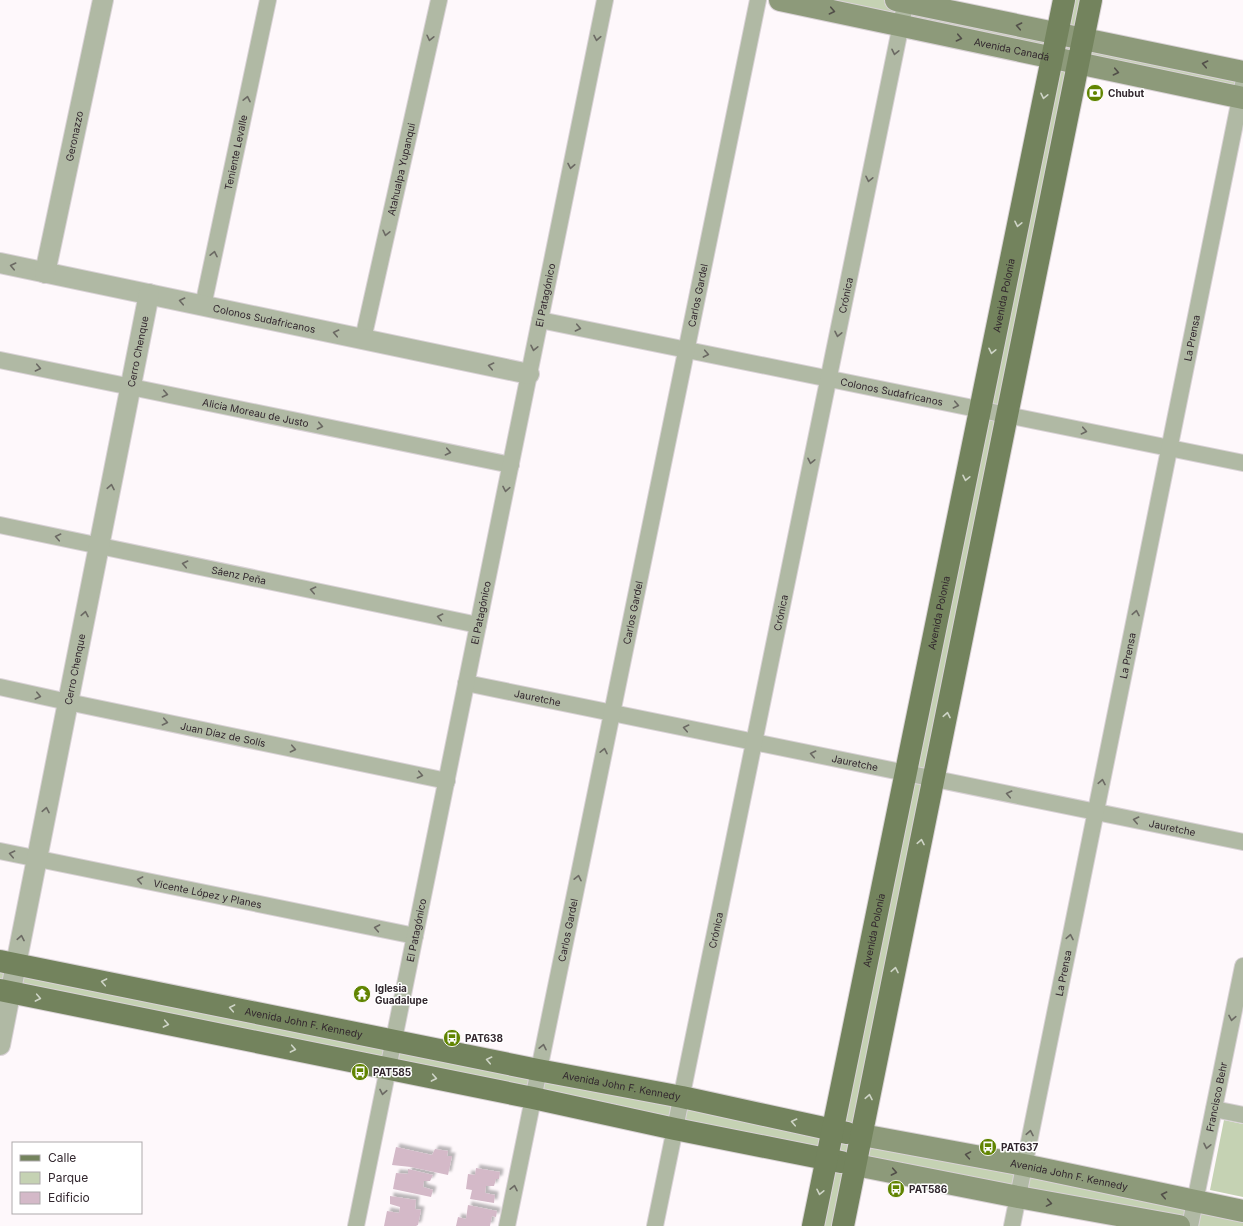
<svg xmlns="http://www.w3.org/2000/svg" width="1243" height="1226" font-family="Inter,sans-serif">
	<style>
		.green { fill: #c5d2b3 }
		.building { fill: #d4b9c8; filter: url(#shadow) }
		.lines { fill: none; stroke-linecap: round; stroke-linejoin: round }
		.minor-casing { stroke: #d9d2d6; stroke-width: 18 }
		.tertiary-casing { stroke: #d9d2d6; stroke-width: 22 }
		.secondary-casing { stroke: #d9d2d6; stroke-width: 24 }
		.primary-casing { stroke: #d9d2d6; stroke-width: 24 }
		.minor { stroke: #b0b9a4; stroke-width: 16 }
		.tertiary { stroke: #b0b9a4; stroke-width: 20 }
		.secondary { stroke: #8d9a7a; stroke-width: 22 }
		.primary { stroke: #73835d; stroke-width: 22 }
		.oneway { stroke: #524f49 }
		.oneway2 { stroke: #6b6963 }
		.oneway3 { stroke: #ced4c6 }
		.labels { text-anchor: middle; stroke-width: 3; stroke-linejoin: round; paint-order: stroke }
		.street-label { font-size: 10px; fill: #32272e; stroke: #fff }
		.poi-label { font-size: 10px; font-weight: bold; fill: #32272e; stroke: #fff; text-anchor: start }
	</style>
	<defs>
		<filter id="shadow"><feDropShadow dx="3.5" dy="-3.5" stdDeviation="1" flood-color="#0004"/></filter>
	</defs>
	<rect width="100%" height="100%" fill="#fef8fb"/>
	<path class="green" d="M780 0H896L1057 34 1064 0H1091L1083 39 1243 72V98L1078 64 862 1135 1243 1211V1226H1179L856 1165 843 1226H813L826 1159 0 990V961L832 1130 1052 58Z
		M1224 1120 1243 1124V1197L1210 1190Z"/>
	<path class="building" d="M396 1147 432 1155 435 1149 448 1151 447 1156H452L448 1175 411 1167 392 1165Z
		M476 1168 500 1172 499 1179H496L494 1186H486L485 1193 495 1195 494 1203 470 1199 472 1190 466 1189 468 1174 475 1175Z
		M408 1169 433 1175 430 1181H424L423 1187 433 1190 431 1197 393 1189 396 1173 408 1174Z
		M390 1196 416 1200 415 1209 421 1210 418 1225 416 1226H384L387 1211 399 1213 400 1207 390 1204Z
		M468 1205 497 1211 496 1217 492 1216 490 1226H456L458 1217 466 1219Z"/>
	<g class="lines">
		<defs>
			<g id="minor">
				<path id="s1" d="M203 306 268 0"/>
				<path id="s2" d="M540 320 1243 463"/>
				<path id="s3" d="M363 339 439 0"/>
				<path id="s4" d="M0 360 511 465"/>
				<path id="s5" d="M0 525 478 625"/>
				<path id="s6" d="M466 683 1243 842"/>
				<path id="s7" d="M0 687 68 702 447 781"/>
				<path id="s8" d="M0 851 415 936"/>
				<path d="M1214 1109 1243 1115"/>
				<path id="s9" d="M356 1226 605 0"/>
				<path id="s10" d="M507 1226 758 0"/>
				<path id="s11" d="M655 1226 906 0"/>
				<path id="s12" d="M1012 1226 1243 84"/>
				<path id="s13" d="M1190 1226 1243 966"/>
			</g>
			<g id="tertiary">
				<path id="s14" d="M0 263 529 374"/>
				<path id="s15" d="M45 273 103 0"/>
				<path id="s16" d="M0 1045 149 294"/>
			</g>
			<g id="secondary">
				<path id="s17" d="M780 0 1243 98"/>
				<path d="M896 0 1243 72"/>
				<path id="s18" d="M862 1135 1024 1165 1243 1211"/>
				<path d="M856 1165 1018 1197 1179 1226"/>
			</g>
			<g id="primary">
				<path id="s19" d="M0 961 538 1070 682 1097 847 1133"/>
				<path d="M0 990 533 1098 675 1129 841 1162"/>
				<path id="s20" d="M813 1226 1064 0"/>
				<path d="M843 1226 1091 0"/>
			</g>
		</defs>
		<use href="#minor" class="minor-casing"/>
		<use href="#tertiary" class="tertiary-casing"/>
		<use href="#secondary" class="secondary-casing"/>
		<use href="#primary" class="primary-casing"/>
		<use href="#minor" class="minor"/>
		<use href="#tertiary" class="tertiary"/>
		<use href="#secondary" class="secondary"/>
		<use href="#primary" class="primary"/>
	</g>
	<defs><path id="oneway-chevron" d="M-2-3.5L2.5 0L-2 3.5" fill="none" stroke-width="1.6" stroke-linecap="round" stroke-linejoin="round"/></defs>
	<g class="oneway">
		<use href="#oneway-chevron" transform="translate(832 11) rotate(12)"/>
		<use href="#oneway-chevron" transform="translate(1019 26) rotate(-168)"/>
		<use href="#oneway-chevron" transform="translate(959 38) rotate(12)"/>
		<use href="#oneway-chevron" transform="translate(1205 64) rotate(-168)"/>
		<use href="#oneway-chevron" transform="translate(1116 72) rotate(12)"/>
		<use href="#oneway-chevron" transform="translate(968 1155) rotate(-170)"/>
		<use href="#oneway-chevron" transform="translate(894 1172) rotate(11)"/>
		<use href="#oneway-chevron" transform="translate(1164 1195) rotate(-168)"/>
		<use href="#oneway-chevron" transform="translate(1049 1203) rotate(10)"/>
	</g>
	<g class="oneway2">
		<use href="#oneway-chevron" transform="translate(430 38) rotate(103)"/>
		<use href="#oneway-chevron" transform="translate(597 38) rotate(101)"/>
		<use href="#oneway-chevron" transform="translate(895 52) rotate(102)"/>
		<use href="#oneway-chevron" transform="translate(247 99) rotate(-78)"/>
		<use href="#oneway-chevron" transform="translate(571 166) rotate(101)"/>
		<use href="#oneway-chevron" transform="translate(869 179) rotate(102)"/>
		<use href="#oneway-chevron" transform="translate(386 233) rotate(103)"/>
		<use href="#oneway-chevron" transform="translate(214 254) rotate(-78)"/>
		<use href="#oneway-chevron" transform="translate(13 266) rotate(-167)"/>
		<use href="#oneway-chevron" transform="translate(182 301) rotate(-168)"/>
		<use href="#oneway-chevron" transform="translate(578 328) rotate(12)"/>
		<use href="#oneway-chevron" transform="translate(336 333) rotate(-168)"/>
		<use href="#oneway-chevron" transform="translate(838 334) rotate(102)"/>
		<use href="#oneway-chevron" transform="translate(534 348) rotate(102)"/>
		<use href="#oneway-chevron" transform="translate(706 354) rotate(11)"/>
		<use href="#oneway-chevron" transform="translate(491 366) rotate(-168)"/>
		<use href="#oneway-chevron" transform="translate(38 368) rotate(12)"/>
		<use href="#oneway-chevron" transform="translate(165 394) rotate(12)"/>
		<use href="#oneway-chevron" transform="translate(956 405) rotate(12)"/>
		<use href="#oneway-chevron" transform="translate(320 426) rotate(12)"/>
		<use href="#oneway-chevron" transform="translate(1084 431) rotate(12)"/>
		<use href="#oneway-chevron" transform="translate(448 452) rotate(12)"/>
		<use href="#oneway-chevron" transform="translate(811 461) rotate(102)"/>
		<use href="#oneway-chevron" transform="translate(111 487) rotate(-79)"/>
		<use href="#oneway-chevron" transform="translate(506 489) rotate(101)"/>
		<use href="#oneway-chevron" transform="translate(58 537) rotate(-168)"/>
		<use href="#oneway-chevron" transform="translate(185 564) rotate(-168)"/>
		<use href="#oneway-chevron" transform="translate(313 590) rotate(-168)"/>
		<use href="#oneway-chevron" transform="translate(1136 613) rotate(-79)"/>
		<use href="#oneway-chevron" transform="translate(85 614) rotate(-79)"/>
		<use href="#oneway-chevron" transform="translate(440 617) rotate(-168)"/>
		<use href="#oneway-chevron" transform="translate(38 696) rotate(13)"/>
		<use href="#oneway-chevron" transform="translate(165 722) rotate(12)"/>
		<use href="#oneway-chevron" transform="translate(686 728) rotate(-168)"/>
		<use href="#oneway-chevron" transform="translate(293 749) rotate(12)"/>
		<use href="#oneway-chevron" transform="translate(604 751) rotate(-78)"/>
		<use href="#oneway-chevron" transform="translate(813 754) rotate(-168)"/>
		<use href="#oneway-chevron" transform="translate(420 775) rotate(12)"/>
		<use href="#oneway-chevron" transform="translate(1102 782) rotate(-79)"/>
		<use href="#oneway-chevron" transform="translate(1009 794) rotate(-168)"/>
		<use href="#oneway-chevron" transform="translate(46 810) rotate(-79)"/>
		<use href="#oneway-chevron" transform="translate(1136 820) rotate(-168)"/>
		<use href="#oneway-chevron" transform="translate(12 854) rotate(-168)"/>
		<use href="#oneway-chevron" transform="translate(578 878) rotate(-78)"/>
		<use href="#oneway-chevron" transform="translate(140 880) rotate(-169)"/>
		<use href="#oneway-chevron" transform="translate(377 928) rotate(-169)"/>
		<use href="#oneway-chevron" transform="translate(1070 937) rotate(-79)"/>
		<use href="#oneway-chevron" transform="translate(21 938) rotate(-79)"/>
		<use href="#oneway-chevron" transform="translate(1232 1018) rotate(101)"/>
		<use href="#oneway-chevron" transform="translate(543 1047) rotate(-78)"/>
		<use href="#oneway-chevron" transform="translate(383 1092) rotate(101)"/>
		<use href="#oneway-chevron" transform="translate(1030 1133) rotate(-79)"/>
		<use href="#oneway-chevron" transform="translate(1207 1146) rotate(102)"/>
		<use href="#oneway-chevron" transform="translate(514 1188) rotate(-78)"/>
	</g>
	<g class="oneway3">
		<use href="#oneway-chevron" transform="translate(1044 96) rotate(102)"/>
		<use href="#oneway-chevron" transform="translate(1018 224) rotate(102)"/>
		<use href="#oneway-chevron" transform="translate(992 351) rotate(102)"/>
		<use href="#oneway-chevron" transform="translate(966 478) rotate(102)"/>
		<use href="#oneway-chevron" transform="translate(947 715) rotate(-79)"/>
		<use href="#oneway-chevron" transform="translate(921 842) rotate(-79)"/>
		<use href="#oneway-chevron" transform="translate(895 970) rotate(-79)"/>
		<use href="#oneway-chevron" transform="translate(104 982) rotate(-169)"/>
		<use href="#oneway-chevron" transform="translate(38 998) rotate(11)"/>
		<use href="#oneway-chevron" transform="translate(232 1008) rotate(-169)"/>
		<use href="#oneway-chevron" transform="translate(166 1024) rotate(11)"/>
		<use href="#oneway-chevron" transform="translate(293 1049) rotate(11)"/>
		<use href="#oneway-chevron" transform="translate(489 1060) rotate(-168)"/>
		<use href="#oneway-chevron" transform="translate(434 1078) rotate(11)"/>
		<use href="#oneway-chevron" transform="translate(869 1097) rotate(-79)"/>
		<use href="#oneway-chevron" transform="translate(794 1122) rotate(-168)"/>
		<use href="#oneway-chevron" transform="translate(820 1192) rotate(102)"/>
	</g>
	<defs>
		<symbol id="bank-disc" viewBox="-11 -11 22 22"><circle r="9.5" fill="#618401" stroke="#fff"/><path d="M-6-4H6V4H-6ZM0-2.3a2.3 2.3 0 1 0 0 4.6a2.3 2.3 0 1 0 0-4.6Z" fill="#fff"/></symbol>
		<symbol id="temple-disc" viewBox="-11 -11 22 22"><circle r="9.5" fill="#618401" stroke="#fff"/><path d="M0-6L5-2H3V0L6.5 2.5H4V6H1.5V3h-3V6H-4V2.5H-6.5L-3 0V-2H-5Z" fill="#fff"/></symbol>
		<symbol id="bus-disc" viewBox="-11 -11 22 22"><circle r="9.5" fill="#618401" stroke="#fff"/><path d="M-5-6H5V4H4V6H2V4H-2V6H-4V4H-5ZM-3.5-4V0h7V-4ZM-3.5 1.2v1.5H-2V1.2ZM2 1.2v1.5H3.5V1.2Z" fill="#fff"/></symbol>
	</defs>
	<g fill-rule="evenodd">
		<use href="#bank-disc" x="1085" y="83" width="20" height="20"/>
		<use href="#temple-disc" x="352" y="984" width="20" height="20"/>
		<use href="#bus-disc" x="442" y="1028" width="20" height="20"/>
		<use href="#bus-disc" x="350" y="1062" width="20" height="20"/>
		<use href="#bus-disc" x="978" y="1137" width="20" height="20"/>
		<use href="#bus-disc" x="886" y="1179" width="20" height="20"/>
	</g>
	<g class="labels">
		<g class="street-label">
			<text dy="4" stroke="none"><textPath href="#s17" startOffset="237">Avenida Canadá</textPath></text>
			<text dy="4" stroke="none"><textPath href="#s15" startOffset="140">Geronazzo</textPath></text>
			<text dy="4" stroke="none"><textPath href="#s1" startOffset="157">Teniente Levalle</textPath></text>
			<text dy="4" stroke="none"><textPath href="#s3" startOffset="174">Atahualpa Yupanqui</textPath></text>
			<text dy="4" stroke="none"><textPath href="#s9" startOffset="950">El Patagónico</textPath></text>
			<text dy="4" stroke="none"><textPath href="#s10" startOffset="950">Carlos Gardel</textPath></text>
			<text dy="4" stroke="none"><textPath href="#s11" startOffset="950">Crónica</textPath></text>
			<text dy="4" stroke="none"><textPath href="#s20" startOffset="950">Avenida Polonia</textPath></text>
			<text dy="4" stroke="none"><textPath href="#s14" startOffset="270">Colonos Sudafricanos</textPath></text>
			<text dy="4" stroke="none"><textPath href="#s12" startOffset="906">La Prensa</textPath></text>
			<text dy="4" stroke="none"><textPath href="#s16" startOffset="707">Cerro Chenque</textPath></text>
			<text dy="4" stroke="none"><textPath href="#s2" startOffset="359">Colonos Sudafricanos</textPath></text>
			<text dy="4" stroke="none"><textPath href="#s4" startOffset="261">Alicia Moreau de Justo</textPath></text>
			<text dy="4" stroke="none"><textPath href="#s5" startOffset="244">Sáenz Peña</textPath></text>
			<text dy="4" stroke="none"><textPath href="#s9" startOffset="626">El Patagónico</textPath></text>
			<text dy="4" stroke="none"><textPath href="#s10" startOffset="626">Carlos Gardel</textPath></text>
			<text dy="4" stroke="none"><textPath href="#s11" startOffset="626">Crónica</textPath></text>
			<text dy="4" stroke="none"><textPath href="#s20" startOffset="626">Avenida Polonia</textPath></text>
			<text dy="4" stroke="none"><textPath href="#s12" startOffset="582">La Prensa</textPath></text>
			<text dy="4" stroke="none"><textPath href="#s16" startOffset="383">Cerro Chenque</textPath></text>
			<text dy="4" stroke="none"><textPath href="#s6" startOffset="73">Jauretche</textPath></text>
			<text dy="4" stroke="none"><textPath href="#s7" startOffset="228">Juan Díaz de Solís</textPath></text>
			<text dy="4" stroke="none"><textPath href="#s6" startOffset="397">Jauretche</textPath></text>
			<text dy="4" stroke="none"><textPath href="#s6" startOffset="721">Jauretche</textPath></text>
			<text dy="4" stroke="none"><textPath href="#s8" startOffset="212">Vicente López y Planes</textPath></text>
			<text dy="4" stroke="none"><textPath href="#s9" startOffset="302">El Patagónico</textPath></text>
			<text dy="4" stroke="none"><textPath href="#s10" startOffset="302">Carlos Gardel</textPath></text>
			<text dy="4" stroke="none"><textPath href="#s11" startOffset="302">Crónica</textPath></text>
			<text dy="4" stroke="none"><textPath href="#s20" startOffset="302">Avenida Polonia</textPath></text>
			<text dy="4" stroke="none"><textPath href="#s12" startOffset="258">La Prensa</textPath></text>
			<text dy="4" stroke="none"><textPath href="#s19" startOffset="310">Avenida John F. Kennedy</textPath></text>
			<text dy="4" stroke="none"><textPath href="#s19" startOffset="634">Avenida John F. Kennedy</textPath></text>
			<text dy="4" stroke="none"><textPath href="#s13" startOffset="132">Francisco Behr</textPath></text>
			<text dy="4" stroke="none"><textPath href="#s18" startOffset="211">Avenida John F. Kennedy</textPath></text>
		</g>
		<g class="poi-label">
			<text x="1108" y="97">Chubut</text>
			<text x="375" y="992">Iglesia<tspan x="375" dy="12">Guadalupe</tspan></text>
			<text x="465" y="1042">PAT638</text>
			<text x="373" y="1076">PAT585</text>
			<text x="1001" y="1151">PAT637</text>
			<text x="909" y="1193">PAT586</text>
		</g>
	</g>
	<rect x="12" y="1142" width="130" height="72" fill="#ffffff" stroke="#ada9ab"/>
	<rect x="20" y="1155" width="20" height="6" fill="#73835d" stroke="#ada9ab"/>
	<text x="48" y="1162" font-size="12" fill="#32272e">Calle</text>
	<rect x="20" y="1172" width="20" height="12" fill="#c5d2b3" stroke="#ada9ab"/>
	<text x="48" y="1182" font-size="12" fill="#32272e">Parque</text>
	<rect x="20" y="1192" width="20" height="12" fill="#d4b9c8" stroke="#ada9ab"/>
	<text x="48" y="1202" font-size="12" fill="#32272e">Edificio</text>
</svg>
